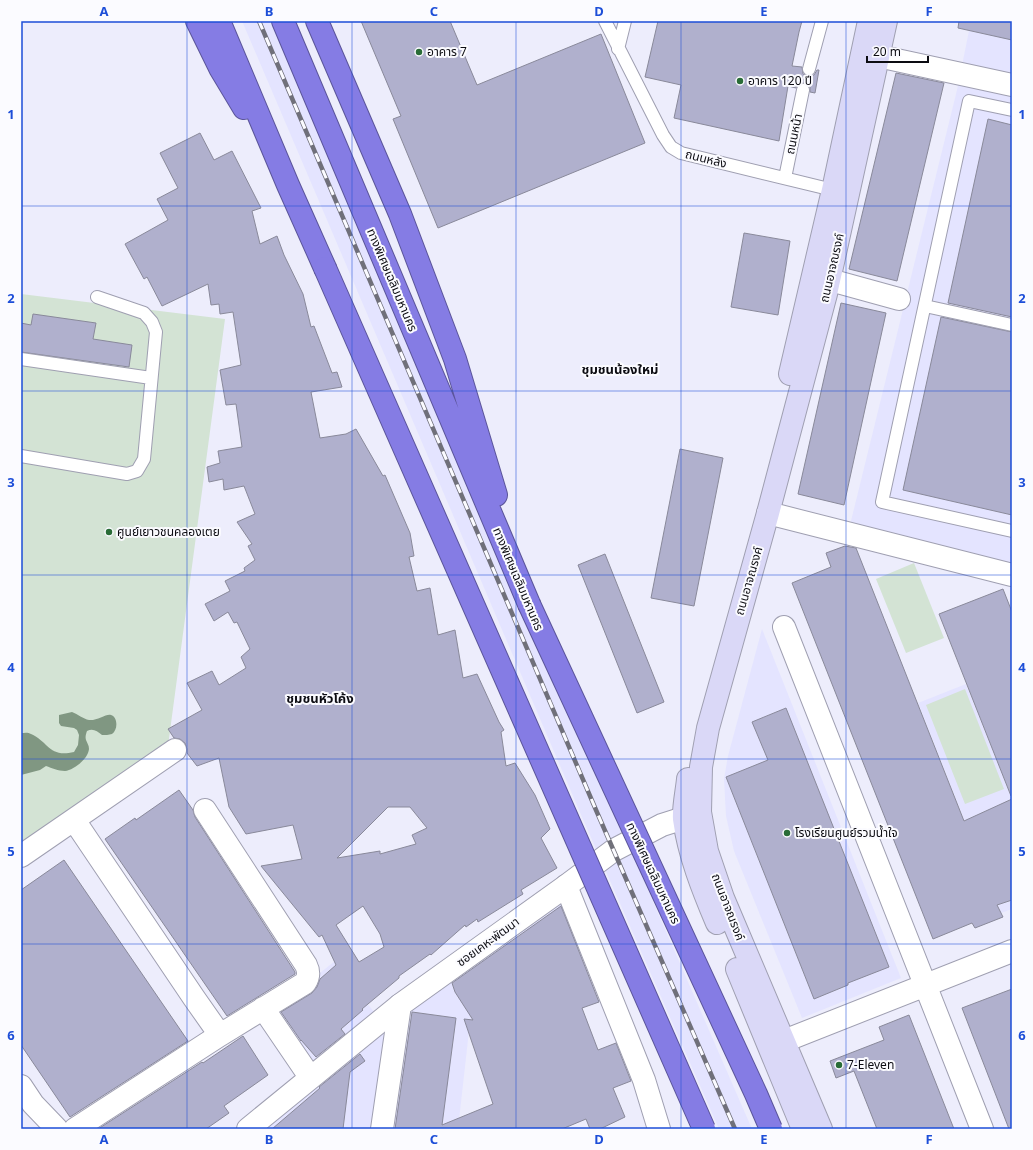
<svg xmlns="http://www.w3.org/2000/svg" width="1033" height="1150" font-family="'Noto Sans','Noto Sans Thai',sans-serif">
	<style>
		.built { fill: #e4e4ff }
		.green { fill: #d3e3d4 }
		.water { fill: #809782 }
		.building { fill: #b0b0cd; stroke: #89899a; fill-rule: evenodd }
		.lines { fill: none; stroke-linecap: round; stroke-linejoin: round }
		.service-casing { stroke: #9f9fb1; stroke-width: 14 }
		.minor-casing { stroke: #9f9fb1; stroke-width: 24 }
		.tertiary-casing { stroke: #9f9fb1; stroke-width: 24 }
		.secondary-casing { stroke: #9f9fb1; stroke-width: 24 }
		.motorway-casing { stroke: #5b559a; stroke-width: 24 }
		.service { stroke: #fff; stroke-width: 12 }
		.minor { stroke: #fff; stroke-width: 22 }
		.tertiary { stroke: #fff; stroke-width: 22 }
		.secondary { stroke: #dad8f7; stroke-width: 22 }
		.motorway { stroke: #857ce4; stroke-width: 22 }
		.rail-casing { stroke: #70707a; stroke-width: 4.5 }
		.rail { stroke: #fbfbff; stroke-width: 3; stroke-dasharray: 9; stroke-linecap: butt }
		.motorway-bridge-casing { stroke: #5b559a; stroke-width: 24; stroke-linecap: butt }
		.motorway-bridge { stroke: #857ce4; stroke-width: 22 }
		.grid { fill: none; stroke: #1d4ed8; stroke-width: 1; stroke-opacity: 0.55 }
		.poi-dot { fill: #296c37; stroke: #fbfbff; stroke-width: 1.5 }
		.labels { text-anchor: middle; stroke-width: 4; stroke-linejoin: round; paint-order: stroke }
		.poi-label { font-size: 12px; fill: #0c0c12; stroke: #fbfbff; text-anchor: start }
		.street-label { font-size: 12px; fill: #0c0c12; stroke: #fbfbff }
		.neighbourhood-label { font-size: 13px; font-weight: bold; fill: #0c0c12; stroke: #fbfbff }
		.neatline { fill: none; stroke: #1d4ed8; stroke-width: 1.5 }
		.grid-label { font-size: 13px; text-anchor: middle; font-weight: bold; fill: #1d4ed8 }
	</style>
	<rect width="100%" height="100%" fill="#ededfc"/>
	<path class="built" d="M242 21H276L628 844 752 1129H719L582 817Z
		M971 21H1012V566L850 525 957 90Z
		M762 629 901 978 802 1018 734 851 726 816 724 779 728 756Z
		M966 684 1012 799V909L1001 913 918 703Z
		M574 874 600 939 470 1022 458 1129H245L312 1065 273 1010 335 961 377 1016Z"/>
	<path class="green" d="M21 294 225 319 168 746 21 847Z
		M914 563 944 638 906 653 876 579Z
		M965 689 1004 789 965 804 926 705Z"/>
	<path class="water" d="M72 712C78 714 83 719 89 720 97 721 107 713 111 715 118 717 118 730 112 734 109 735 105 735 102 735 97 731 93 728 87 731 86 734 85 737 86 740 87 743 89 745 89 749 88 759 74 770 65 771 58 771 52 768 46 766L40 770 21 775V733C24 733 28 732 31 734 49 742 49 758 74 752L78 745 79 735 77 730 74 728 61 726 59 723V715Z"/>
	<path class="building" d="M361 21H450L477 85 601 34 645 143 438 228 393 119 401 116Z
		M658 21H802L799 32 792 66 802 67 803 74 807 76 814 75 817 70H819L815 93 810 92V87L808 85 805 83H800L797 85 796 88 788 86 779 141 674 118 681 85 645 77Z
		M959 21H1012V40L958 28Z
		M896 73 944 83 897 281 849 269Z
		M988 119 1012 125V317L948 303Z
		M200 133 214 160 232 151 261 208 252 211 260 244 277 236 284 255 303 294 311 327 314 326 332 373 337 372 342 387 311 392 320 438 346 434 356 429 383 476 385 475 410 533 414 556 409 557 417 591 430 588 438 635 455 630 463 678 477 674 499 722 504 730 501 732 506 766 515 763 535 795 550 829 541 838 557 868 521 890 523 894 478 922 477 919 466 927 465 925 431 955 430 954 399 976V978L362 1009 363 1010 341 1029 345 1034 316 1057 301 1040V1041L281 1012 312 993 317 987 320 979 336 965 322 935 319 937 261 866 302 859 293 825 246 834 229 807 219 758 197 766 187 753V749L185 743 180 739 174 738 168 729 202 710 187 683 212 671 219 685 246 668 241 657 250 649 237 622 234 623 228 612 214 621 205 604 230 591 225 581 245 571 244 568 255 560 248 546 252 544 237 522 255 514 244 486 224 490 223 479 209 482 207 467 220 463 218 451 242 447 236 404 226 405 220 370 241 365 233 312 220 314 219 304 211 305 208 284 162 306 147 277 144 279 125 244 168 220 157 199 178 188 160 153ZM388 807H410L427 828 412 835 416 844 380 854V851L337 858ZM363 906 380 934 384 947 359 962 336 925Z
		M744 233 790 241 778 315 731 307Z
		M841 303 886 313 844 505 798 494Z
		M33 314 96 323 93 339 132 345 129 367 21 352V323L31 325Z
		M941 317 1012 332V515L903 490Z
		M680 449 723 458 694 606 651 598Z
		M845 546 856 548 964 821 1012 799V900L997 905 1003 917 975 928 972 923 933 939 792 583 831 567 826 553Z
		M605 554 664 702 637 713 578 565Z
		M1003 589 1012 612V796H1011L939 614Z
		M786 708 889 967 848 983V985L814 999 726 777 768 760 752 722Z
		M179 790 193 810 195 817 295 972V974L227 1016 105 839 135 818 136 820Z
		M64 860 188 1041 70 1117 21 1045V890Z
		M561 906 599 1002 582 1008 598 1050 616 1043 631 1081 613 1088 625 1117 600 1129H590L586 1119 562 1129H395L412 1012 456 1018 442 1125 493 1104 464 1019 473 1020 455 992 452 983Z
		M1012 989V1129H1009L962 1008Z
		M909 1015 954 1129H877L854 1071 836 1078 830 1061 884 1040 879 1027Z
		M243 1036 268 1075 224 1106 229 1113 206 1129H98L202 1062 203 1063Z
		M360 1054 365 1061 350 1072 343 1129H272L320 1088 319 1087Z"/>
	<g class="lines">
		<defs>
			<path id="service" d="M605 21 663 135 671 147 681 153 833 190
				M618 49 625 21
				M809 69 822 21
				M1012 110 969 101 882 502 1012 531
				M785 178 803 90
				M925 306 1012 325
				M21 359 151 378
				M21 456 127 474 137 471 144 459 156 332 152 322 144 313 97 297"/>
			<path id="minor" d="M878 56 1012 85
				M830 280 899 299
				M768 513 1012 575
				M784 627 982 1129
				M74 820 194 998 220 1035 305 983C309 977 309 971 306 965L205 810
				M21 856 175 750
				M566 886 644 1080 659 1129
				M263 1008 310 1077
				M784 1041 1012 951
				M21 1086 33 1104 57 1129
				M75 1129 220 1035
				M248 1129 400 1005"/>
			<path id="tertiary" d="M382 1129 400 1005 566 886 614 850 662 825 684 818"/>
			<path id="secondary" d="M790 374 833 190 869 21
				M688 779C687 790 683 809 684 819 689 855 703 890 717 923
				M737 969 803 1129
				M821 1129 723 898 707 851 700 812 701 767 708 728 768 513 826 294 886 21"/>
			<path id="motorway" d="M197 21 220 68 244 108
				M219 21 288 185 325 268
				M283 21 529 604
				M317 21 400 214 455 359 496 495"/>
		</defs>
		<use href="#service" class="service-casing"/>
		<use href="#minor" class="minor-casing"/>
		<use href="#tertiary" class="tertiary-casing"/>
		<use href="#secondary" class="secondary-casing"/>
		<use href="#motorway" class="motorway-casing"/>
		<use href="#service" class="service"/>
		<use href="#minor" class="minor"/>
		<use href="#tertiary" class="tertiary"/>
		<use href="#secondary" class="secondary"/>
		<use href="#motorway" class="motorway"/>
		<defs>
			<path id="rail" d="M259 21 596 810 735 1129"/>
		</defs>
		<use href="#rail" class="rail-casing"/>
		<use href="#rail" class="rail"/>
		<defs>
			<path id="motorway-bridge" d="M325 268 704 1129
				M529 604 756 1094 771 1129"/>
		</defs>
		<use href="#motorway-bridge" class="motorway-bridge-casing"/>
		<use href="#motorway-bridge" class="motorway-bridge"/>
	</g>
	<path class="grid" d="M187 21V1129M352 21V1129M516 21V1129M681 21V1129M846 21V1129M21 206H1012M21 391H1012M21 575H1012M21 759H1012M21 944H1012"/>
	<g class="poi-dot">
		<circle cx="419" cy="52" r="4"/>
		<circle cx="740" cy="81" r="4"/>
		<circle cx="109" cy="532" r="4"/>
		<circle cx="787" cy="833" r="4"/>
		<circle cx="839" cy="1065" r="4"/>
	</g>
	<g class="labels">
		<g class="poi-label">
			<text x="427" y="56">อาคาร 7</text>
			<text x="748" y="85">อาคาร 120 ปี</text>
			<text x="117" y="536">ศูนย์เยาวชนคลองเตย</text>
			<text x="795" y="837">โรงเรียนศูนย์รวมน้ำใจ</text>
			<text x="847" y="1069">7-Eleven</text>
		</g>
		<g class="street-label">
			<text transform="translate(794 134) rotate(-78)" y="4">ถนนหน้า</text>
			<text transform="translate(706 159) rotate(14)" y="4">ถนนหลัง</text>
			<text transform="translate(832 268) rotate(-77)" y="4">ถนนอาจณรงค์</text>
			<text transform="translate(392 280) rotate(67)" y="4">ทางพิเศษเฉลิมมหานคร</text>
			<text transform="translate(518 579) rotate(67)" y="4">ทางพิเศษเฉลิมมหานคร</text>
			<text transform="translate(749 581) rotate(-74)" y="4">ถนนอาจณรงค์</text>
			<text transform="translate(653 873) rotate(65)" y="4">ทางพิเศษเฉลิมมหานคร</text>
			<text transform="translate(728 907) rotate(69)" y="4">ถนนอาจณรงค์</text>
			<text transform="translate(488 942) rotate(-36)" y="4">ซอยเคหะพัฒนา</text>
		</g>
		<g class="neighbourhood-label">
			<text x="620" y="374">ชุมชนน้องใหม่</text>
			<text x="320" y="703">ชุมชนหัวโค้ง</text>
		</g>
	</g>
	<rect width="1033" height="1150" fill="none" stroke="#fbfbff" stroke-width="44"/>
	<path d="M867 56v6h61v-6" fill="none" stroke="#0c0c12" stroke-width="2"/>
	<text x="873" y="56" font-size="12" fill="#0c0c12" stroke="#fbfbff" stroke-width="3" paint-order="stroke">20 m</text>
	<rect x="22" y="22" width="989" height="1106" class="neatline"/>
	<g class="grid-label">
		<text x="104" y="16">A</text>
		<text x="269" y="16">B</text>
		<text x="434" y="16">C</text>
		<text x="599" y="16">D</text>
		<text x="764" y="16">E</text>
		<text x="929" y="16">F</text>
		<text x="11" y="119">1</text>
		<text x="1022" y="119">1</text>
		<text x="11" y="303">2</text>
		<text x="1022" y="303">2</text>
		<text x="11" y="487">3</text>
		<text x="1022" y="487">3</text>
		<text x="11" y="672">4</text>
		<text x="1022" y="672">4</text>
		<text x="11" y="856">5</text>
		<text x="1022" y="856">5</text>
		<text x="11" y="1040">6</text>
		<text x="1022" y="1040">6</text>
		<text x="104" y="1144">A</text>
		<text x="269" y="1144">B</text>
		<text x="434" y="1144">C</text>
		<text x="599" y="1144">D</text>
		<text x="764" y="1144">E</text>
		<text x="929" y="1144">F</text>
	</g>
</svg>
